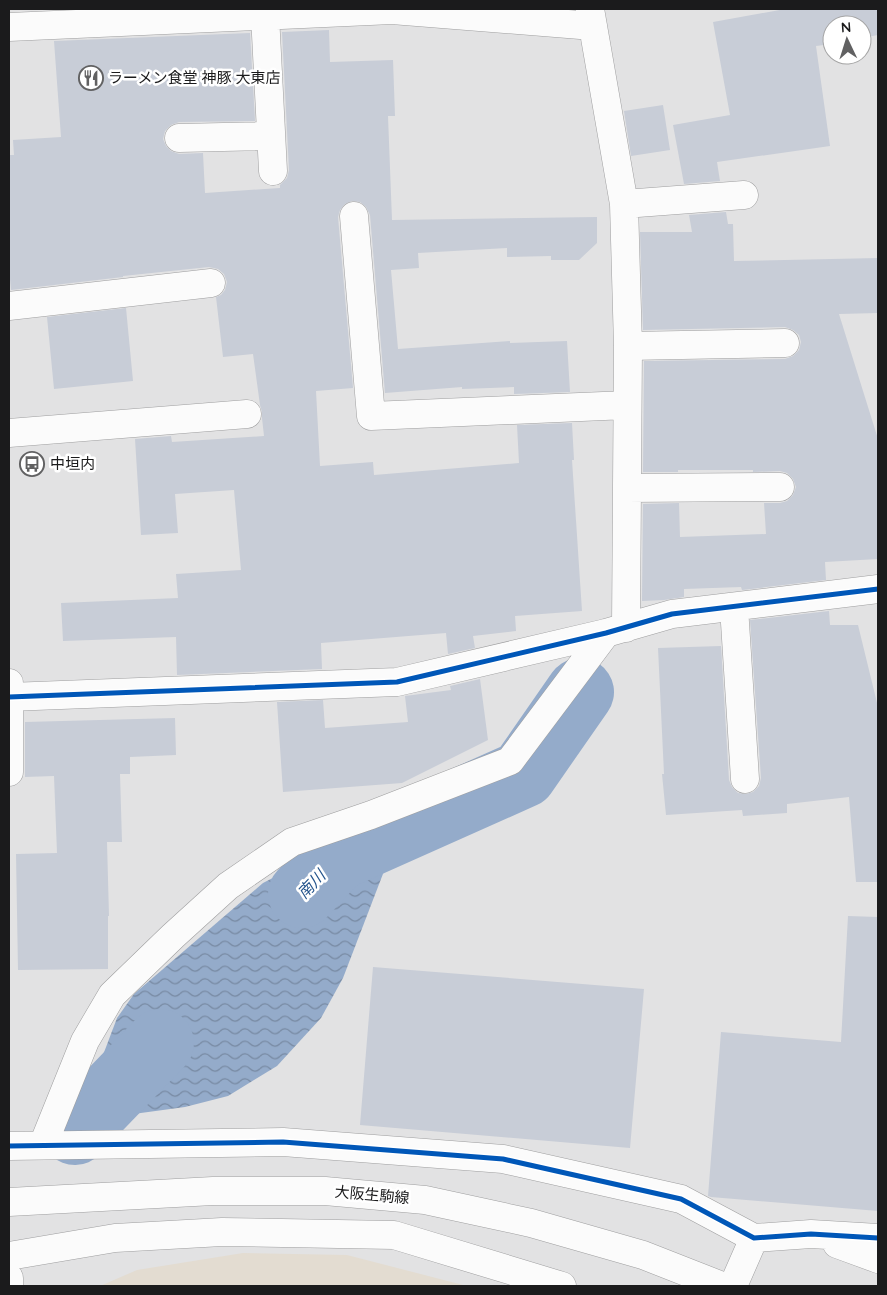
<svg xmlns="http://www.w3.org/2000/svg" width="887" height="1295" font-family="Quicksand,'Noto Sans JP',sans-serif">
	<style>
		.industrial { fill: #e3dcd1 }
		.water { fill: url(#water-waves) }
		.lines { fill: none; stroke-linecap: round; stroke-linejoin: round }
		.river { stroke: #94abca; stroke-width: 68 }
		.building { fill: #c8cdd7 }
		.minor-casing { stroke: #9e9e9f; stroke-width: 29 }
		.primary-casing { stroke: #9e9e9f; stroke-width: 29 }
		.trunk-casing { stroke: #9e9e9f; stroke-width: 29 }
		.minor { stroke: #fbfbfb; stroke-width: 28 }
		.primary { stroke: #fbfbfb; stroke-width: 28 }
		.trunk { stroke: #fbfbfb; stroke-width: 28 }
		.cycleway-casing { stroke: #fff; stroke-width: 8 }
		.cycleway { stroke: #0057b8; stroke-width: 5 }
		.labels { text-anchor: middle; stroke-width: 5; stroke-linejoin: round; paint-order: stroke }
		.poi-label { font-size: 15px; fill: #1b1b1c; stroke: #fff; text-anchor: start }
		.street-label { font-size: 15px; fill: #1b1b1c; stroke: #fff }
		.water-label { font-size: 16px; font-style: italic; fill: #24548c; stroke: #fff }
	</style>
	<defs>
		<pattern id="water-waves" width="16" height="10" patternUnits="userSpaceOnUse" patternTransform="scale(1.25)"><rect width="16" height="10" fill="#94abca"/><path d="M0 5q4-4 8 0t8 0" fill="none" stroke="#788aa3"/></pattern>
	</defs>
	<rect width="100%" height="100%" fill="#e2e2e3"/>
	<path class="industrial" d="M243 1253 347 1255 467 1286H100L137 1270Z"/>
	<path class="water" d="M366 830 391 853 343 978 321 1018 277 1066 228 1096 185 1107 104 1118 86 1100 117 1018 134 994 263 883Z"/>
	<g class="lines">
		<path class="river" d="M302 894 337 857 523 774 580 692
			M75 1131 160 1043"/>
	</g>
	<path class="building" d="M785 9H878V35L862 38V25H832V44L816 46 830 146 717 162 720 181 684 184 673 125 730 115 713 22Z
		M329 30 330 62 393 60 395 116H388L392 220 597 217V243L579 260H551V256L507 257V248L418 253 419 268 391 270 398 349 510 341V343L567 341 570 392 514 394V387L462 389V387L385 393 370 215 366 207 360 202 352 201 345 204 340 210 338 217 353 388 316 391 320 466 373 462 374 475 519 463 517 425 572 423 574 460H572L582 611 515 616 516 631 473 636 475 648 448 654 446 633 321 643 322 669 177 675 176 637 63 641 61 603 178 598 176 574 241 570 234 490 175 494 178 533 141 535 135 439 171 436 172 442 264 436 262 418V412L260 405 253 354 223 357 216 297 221 295 225 290 227 282 224 274 218 269 209 267 123 276V277L11 290 9 268V155H14L13 140 61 137 54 41 250 33 255 121 179 122 171 125 165 131 163 139 166 146 171 151 179 154 203 153 205 193 280 188V185L287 178 289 170 282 32Z
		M663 105 670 150 631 156 624 111Z
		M726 212 728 224H733L734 261 878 258V313L839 314 878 439V559L825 562 826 580 742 590 741 587 684 589V597L664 600 642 601 643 504 679 503 680 537 766 534 764 503H780L787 501 793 495 796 487 793 479 787 473 780 471 753 472V470H678V472H643L644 361 785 359 793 356 799 350 801 342 799 335 793 330 785 327 643 330 640 232H692L689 215Z
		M126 308 133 381 54 389 47 317Z
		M829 611 830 625H858L878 707V882H856L849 797 787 804V813L743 816 742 810 666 815 662 774H664L658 648 721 646 729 780 732 787 738 793 746 794 753 792 759 786 761 778 750 620Z
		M480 679 488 740 402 783 283 792 277 702 323 700 325 728 408 722 405 696 451 690 450 686Z
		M175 718 176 755 130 757V774H120L122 842H107L109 916H108V969L18 970 16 854 57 853 54 776 25 777V722Z
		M848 916 878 917V1211L711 1197 708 1196 721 1032 841 1042Z
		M373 967 644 989 630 1148 360 1125Z"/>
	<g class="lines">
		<defs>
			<path id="minor" d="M590 9 624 204 628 346 626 628
				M265 15 273 171
				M9 27 392 10 593 26
				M179 138 271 136
				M624 204 744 195
				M354 216 371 416 627 405
				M9 306 211 283
				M628 346 785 343
				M9 433 247 414
				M627 488 780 487
				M734 607 745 779
				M9 697 397 682 606 633 672 614 878 589
				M43 1145 85 1041 112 995 173 936 228 886 292 842 371 815 510 761 606 633
				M9 1146 283 1142 503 1159 681 1199 754 1238 811 1234 878 1238
				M837 1244 878 1259
				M9 1256 115 1238 222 1232 394 1235 562 1286
				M733 1286 754 1238"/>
			<path id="primary" d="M9 1202 213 1191H325L425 1200 531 1223 643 1255 722 1286"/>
			<path id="trunk" d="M9 683V772
				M9 1278V1286"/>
		</defs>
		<use href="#minor" class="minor-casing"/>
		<use href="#primary" class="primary-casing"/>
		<use href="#trunk" class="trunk-casing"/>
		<use href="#minor" class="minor"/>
		<use href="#primary" class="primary"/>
		<use href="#trunk" class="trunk"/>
		<defs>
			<path id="cycleway" d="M9 697 397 682 606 633 672 614 878 589
				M9 1146 283 1142 503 1159 681 1199 754 1238 811 1234 878 1238"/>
		</defs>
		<use href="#cycleway" class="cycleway-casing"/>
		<use href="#cycleway" class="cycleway"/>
	</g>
	<defs>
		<symbol id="restaurant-ring" viewBox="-11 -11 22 22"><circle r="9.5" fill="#fff" stroke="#616162" stroke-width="1.5"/><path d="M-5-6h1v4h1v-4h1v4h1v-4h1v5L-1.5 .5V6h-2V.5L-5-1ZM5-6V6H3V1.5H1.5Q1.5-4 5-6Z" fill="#616162"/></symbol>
		<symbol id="bus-ring" viewBox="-11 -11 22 22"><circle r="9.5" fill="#fff" stroke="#616162" stroke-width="1.5"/><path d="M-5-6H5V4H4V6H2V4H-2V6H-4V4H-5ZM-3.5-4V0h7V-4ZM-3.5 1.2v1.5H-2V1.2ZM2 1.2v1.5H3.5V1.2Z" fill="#616162"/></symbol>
	</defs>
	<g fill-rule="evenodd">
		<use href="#restaurant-ring" x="77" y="64" width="28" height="28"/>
		<use href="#bus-ring" x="18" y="450" width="28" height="28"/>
	</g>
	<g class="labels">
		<g class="poi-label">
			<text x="108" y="83">ラーメン食堂 神豚 大東店</text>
			<text x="50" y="469">中垣内</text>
		</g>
		<g class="street-label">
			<text transform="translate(372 1195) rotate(5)" y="5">大阪生駒線</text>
		</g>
		<g class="water-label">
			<text transform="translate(311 884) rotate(-46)" y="6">南川</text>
		</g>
	</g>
	<rect width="887" height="1295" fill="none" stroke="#1b1b1c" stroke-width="20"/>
	<g transform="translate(847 40) rotate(356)"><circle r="24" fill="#ffffff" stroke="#a4a4a4"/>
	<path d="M0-4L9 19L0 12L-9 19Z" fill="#616162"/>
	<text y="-8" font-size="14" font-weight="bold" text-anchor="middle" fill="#1b1b1c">N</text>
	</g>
</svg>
